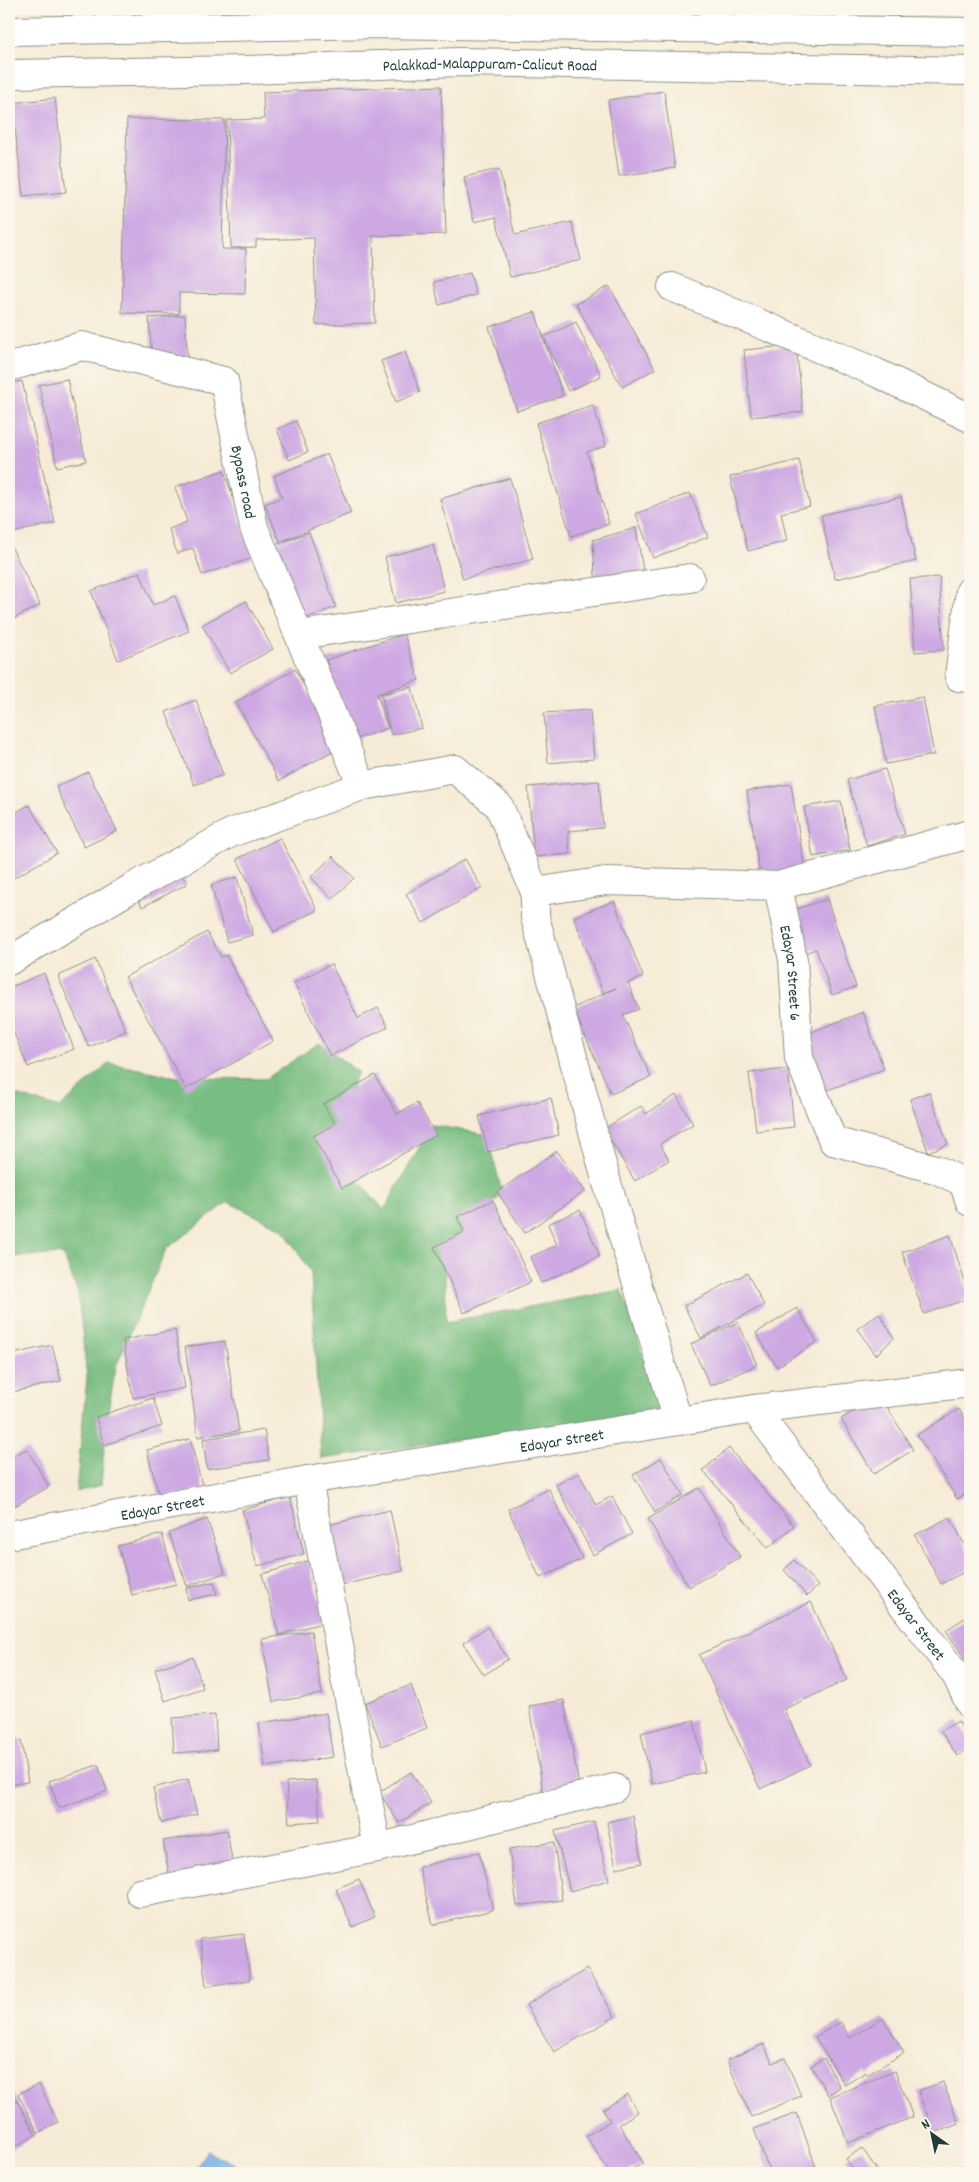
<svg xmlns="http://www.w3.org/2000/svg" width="979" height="2182" font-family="Dekko,sans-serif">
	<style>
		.forest { fill: #78bd81; stroke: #4c7d5a }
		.water { fill: #73b0e5; stroke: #49768c }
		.building { fill: #cda8e3 }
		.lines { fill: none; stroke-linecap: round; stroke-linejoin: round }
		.minor-casing { stroke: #8a9485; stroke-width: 30 }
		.highway-casing { stroke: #8a9485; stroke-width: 30 }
		.minor { stroke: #fff; stroke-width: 28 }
		.highway { stroke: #fff; stroke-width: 28 }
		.labels { text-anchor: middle; stroke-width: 4; stroke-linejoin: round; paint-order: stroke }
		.street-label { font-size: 16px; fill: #1f3d34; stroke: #fbf7ec }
	</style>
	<rect width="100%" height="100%" fill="#fbf7ec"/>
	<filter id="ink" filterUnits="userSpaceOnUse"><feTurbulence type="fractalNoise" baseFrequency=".02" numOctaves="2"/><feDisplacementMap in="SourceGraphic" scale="10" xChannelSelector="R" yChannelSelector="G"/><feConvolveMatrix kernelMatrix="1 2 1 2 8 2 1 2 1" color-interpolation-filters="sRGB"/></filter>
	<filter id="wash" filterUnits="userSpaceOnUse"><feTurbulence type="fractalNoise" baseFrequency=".0096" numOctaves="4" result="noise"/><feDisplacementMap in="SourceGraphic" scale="20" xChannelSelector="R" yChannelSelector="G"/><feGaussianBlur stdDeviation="1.12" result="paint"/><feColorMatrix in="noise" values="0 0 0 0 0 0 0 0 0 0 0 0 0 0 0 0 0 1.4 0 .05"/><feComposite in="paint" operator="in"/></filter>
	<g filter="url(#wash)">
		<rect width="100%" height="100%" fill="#f6ebd6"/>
		<path class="forest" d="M319 1043 358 1072 338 1119 341 1160 384 1210 432 1125 488 1135 502 1193 445 1259 446 1322 622 1290 661 1412 321 1459 311 1272 283 1229 228 1202 166 1249 116 1366 107 1417 101 1485 76 1492 87 1378 78 1293 63 1254 9 1257V1093L60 1108 109 1063 182 1078 266 1079Z"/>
		<path class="water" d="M208 2151 251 2173H192Z"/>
		<g id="blocks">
			<path class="building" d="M441 86 446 234 373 236 375 323 316 325 314 238 256 240V247L231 248 227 120 264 119 263 92Z
				M664 91 675 168 619 176 608 100Z
				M55 98 66 192 23 196 12 103Z
				M127 119 225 120 222 249H246L245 294 179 293V314L122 313Z
				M499 169 515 235 572 222 581 260 510 277 496 217 474 222 464 177Z
				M470 273 476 295 439 305 434 282Z
				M609 286 655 369 622 387 576 304Z
				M535 312 563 396 517 411 489 327Z
				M185 315 188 366 152 359 149 318Z
				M576 322 601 376 568 391 544 337Z
				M796 345 803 412 751 417 744 350Z
				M405 352 420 392 396 402 381 361Z
				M67 379 86 461 57 467 39 385Z
				M22 381 55 523 9 534V384Z
				M593 405 606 446 587 452 609 524 571 536 536 423Z
				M296 421 308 452 289 460 277 429Z
				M327 454 351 513 280 542 265 504 282 497 274 476Z
				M799 460 810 506 781 513 787 541 748 551 730 477Z
				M224 470 253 558 202 575 193 548 177 554 169 529 187 522 175 487Z
				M510 478 533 559 463 579 440 499Z
				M690 493 708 537 653 558 636 514Z
				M901 497 916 561 835 579 821 515Z
				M636 528 645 583 596 592 593 540Z
				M309 532 336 607 299 621 272 546Z
				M9 542 40 605 9 621Z
				M433 545 444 591 396 603 385 557Z
				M140 572 153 605 175 596 189 631 118 660 91 591Z
				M939 577 944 650 915 652 910 579Z
				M246 601 273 649 230 673 202 625Z
				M404 634 419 680 377 694 388 728 353 740 326 660Z
				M295 669 338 748 279 781 236 702Z
				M412 687 422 728 391 735 381 694Z
				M923 697 934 755 886 764 875 706Z
				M196 700 223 775 194 785 166 712Z
				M590 710 594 759 548 763 544 713Z
				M885 769 905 834 867 846 847 780Z
				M88 772 117 831 84 847 56 787Z
				M599 781 603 828 568 831 570 854 534 857 528 787Z
				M791 784 805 871 760 877 747 791Z
				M841 801 850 850 813 857 804 807Z
				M29 805 57 853 12 879 9 873V844L14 841 9 834V816Z
				M280 838 317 910 274 932 237 859Z
				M333 856 354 878 332 899 311 877Z
				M465 859 482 888 423 923 406 894Z
				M176 863 187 884 142 907 132 885Z
				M237 877 253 935 227 942 211 885Z
				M827 899 856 987 832 995 816 949 802 954 788 912Z
				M614 901 643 977 628 983 639 1009 623 1015 651 1077 611 1094 573 1008 616 988 603 993 574 917Z
				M207 932 221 957 226 955 273 1041 186 1089 125 977Z
				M95 959 126 1031 89 1047 58 976Z
				M331 964 358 1018 378 1008 388 1027 330 1056 294 983Z
				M44 973 74 1049 28 1067 9 1021V988Z
				M863 1012 884 1069 825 1091 804 1035Z
				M788 1069 794 1127 756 1131 749 1073Z
				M375 1075 397 1114 417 1103 436 1135 342 1188 313 1136 335 1124 323 1104Z
				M929 1092 948 1144 928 1152 910 1099Z
				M676 1095 693 1124 660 1144 669 1160 635 1181 604 1129 641 1106 646 1114Z
				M551 1098 559 1135 488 1152 479 1116Z
				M557 1151 585 1191 525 1233 497 1192Z
				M493 1200 531 1282 464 1313 434 1247 464 1232 457 1217Z
				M580 1210 600 1256 541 1283 530 1257 557 1245 548 1224Z
				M950 1235 970 1298 924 1314 902 1252Z
				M747 1273 764 1305 701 1338 684 1306Z
				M797 1308 817 1342 777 1367 756 1333Z
				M879 1313 894 1338 876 1355 857 1329Z
				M738 1322 757 1365 710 1386 691 1344Z
				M175 1330 185 1388 133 1398 123 1340Z
				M225 1341 239 1431 198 1437 185 1347Z
				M52 1345 61 1381 9 1393V1355Z
				M880 1395 913 1450 874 1474 841 1419Z
				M153 1398 162 1426 104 1445 96 1417Z
				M959 1409 970 1427V1491L957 1499 917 1435Z
				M264 1430 269 1460 207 1469 203 1439Z
				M190 1439 203 1489 160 1500 147 1450Z
				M729 1448 794 1526 768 1548 703 1470Z
				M27 1449 49 1487 9 1509V1458Z
				M661 1458 683 1495 655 1512 633 1475Z
				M579 1473 596 1505 612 1496 632 1534 593 1555 556 1485Z
				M699 1488 740 1557 689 1587 648 1519Z
				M549 1489 582 1559 540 1578 508 1509Z
				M290 1497 304 1554 257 1566 242 1510Z
				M390 1510 403 1571 338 1586 324 1526Z
				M950 1517 970 1555V1569L941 1584 915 1535Z
				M207 1519 225 1573 187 1586 169 1533Z
				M162 1534 176 1584 132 1595 118 1546Z
				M794 1560 818 1586 807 1596 784 1570Z
				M308 1561 325 1622 279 1635 262 1574Z
				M214 1582 217 1594 188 1600 186 1588Z
				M811 1602 847 1680 784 1709 810 1765 760 1789 699 1655Z
				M968 1616 970 1620V1667L946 1630Z
				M487 1627 508 1659 484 1675 463 1643Z
				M311 1631 322 1694 273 1702 262 1639Z
				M193 1657 203 1688 165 1701 155 1669Z
				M411 1685 427 1728 382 1746 365 1703Z
				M564 1700 579 1786 543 1792 529 1706Z
				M326 1713 333 1757 265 1767 259 1723Z
				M215 1715 217 1750 174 1753 172 1718Z
				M694 1720 705 1772 652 1784 641 1733Z
				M958 1721 970 1740V1748L957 1756 941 1731Z
				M21 1740 28 1782 9 1785V1742Z
				M98 1765 107 1791 59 1808 49 1781Z
				M411 1772 431 1803 399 1823 379 1792Z
				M188 1779 197 1814 161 1823 153 1788Z
				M316 1780 320 1821 289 1823 286 1782Z
				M633 1816 642 1863 616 1868 607 1822Z
				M594 1822 609 1880 570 1891 555 1831Z
				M227 1830 234 1873 171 1884 163 1841Z
				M554 1842 562 1900 517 1906 509 1849Z
				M479 1852 493 1910 433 1925 419 1867Z
				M359 1879 375 1917 352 1927 336 1889Z
				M244 1934 250 1980 206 1986 200 1939Z
				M587 1969 615 2017 554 2052 526 2005Z
				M883 2018 904 2053 867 2075 866 2072 845 2085 815 2037 841 2022 850 2038Z
				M764 2044 772 2063 785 2058 801 2096 751 2117 727 2060Z
				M824 2058 840 2087 828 2095 811 2066Z
				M895 2071 913 2117 848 2143 830 2097Z
				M943 2082 959 2124 934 2133 918 2091Z
				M39 2084 58 2122 38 2133 18 2094Z
				M12 2092 36 2135 9 2150V2094Z
				M627 2094 638 2112 619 2124 643 2163 626 2173H610L586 2136 610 2121 603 2110Z
				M797 2113 818 2173H770L754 2129Z
				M862 2148 879 2173H856L846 2159Z
				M970 2164V2173H965L963 2169Z"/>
		</g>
	</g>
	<g filter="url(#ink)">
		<use href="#blocks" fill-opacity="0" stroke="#8a9485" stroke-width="1"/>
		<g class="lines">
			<defs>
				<g id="minor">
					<path d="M714 9 716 30"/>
					<path d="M672 287 875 372 970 418"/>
					<path id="s1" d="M9 367 82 346 224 381 254 528 362 786"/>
					<path d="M970 591 959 677 970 678"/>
					<path d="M299 635 690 578"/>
					<path d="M778 886 970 834"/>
					<path id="s2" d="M535 892 606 881 778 886 793 960 799 1058 833 1141 935 1169 963 1182 970 1202"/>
					<path d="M9 961 130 889 231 833 362 786 455 769 499 806 535 892V917L607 1183 678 1421"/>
					<path id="s3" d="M754 1409 956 1675 970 1704"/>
					<path d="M308 1480 377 1848"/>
					<path id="s4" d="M9 1535 308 1480 754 1409 970 1383"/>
					<path d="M140 1893 377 1848 614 1788"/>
				</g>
				<g id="highway">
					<path d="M9 31 377 24 970 32"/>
					<path id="s5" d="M9 74 247 70 459 62 970 71"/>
				</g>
			</defs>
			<use href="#minor" class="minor-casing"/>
			<use href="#highway" class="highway-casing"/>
			<use href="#minor" class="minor"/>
			<use href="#highway" class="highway"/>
		</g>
	</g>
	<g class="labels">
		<g class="street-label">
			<text dy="6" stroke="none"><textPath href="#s5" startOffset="481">Palakkad-Malappuram-Calicut Road</textPath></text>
			<text dy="6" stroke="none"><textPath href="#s1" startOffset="325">Bypass road</textPath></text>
			<text dy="6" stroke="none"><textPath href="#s2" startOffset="332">Edayar Street 6</textPath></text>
			<text dy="6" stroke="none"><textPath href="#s4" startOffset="561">Edayar Street</textPath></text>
			<text dy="6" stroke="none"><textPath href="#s4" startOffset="156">Edayar Street</textPath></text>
			<text dy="6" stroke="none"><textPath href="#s3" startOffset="270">Edayar Street</textPath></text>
		</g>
	</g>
	<rect width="979" height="2182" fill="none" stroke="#fbf7ec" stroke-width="30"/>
	<g transform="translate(932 2134) rotate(327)" stroke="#fbf7ec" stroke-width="4" paint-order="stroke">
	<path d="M0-4L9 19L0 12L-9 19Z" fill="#1f3d34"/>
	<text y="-8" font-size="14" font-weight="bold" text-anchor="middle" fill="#1f3d34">N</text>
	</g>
</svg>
